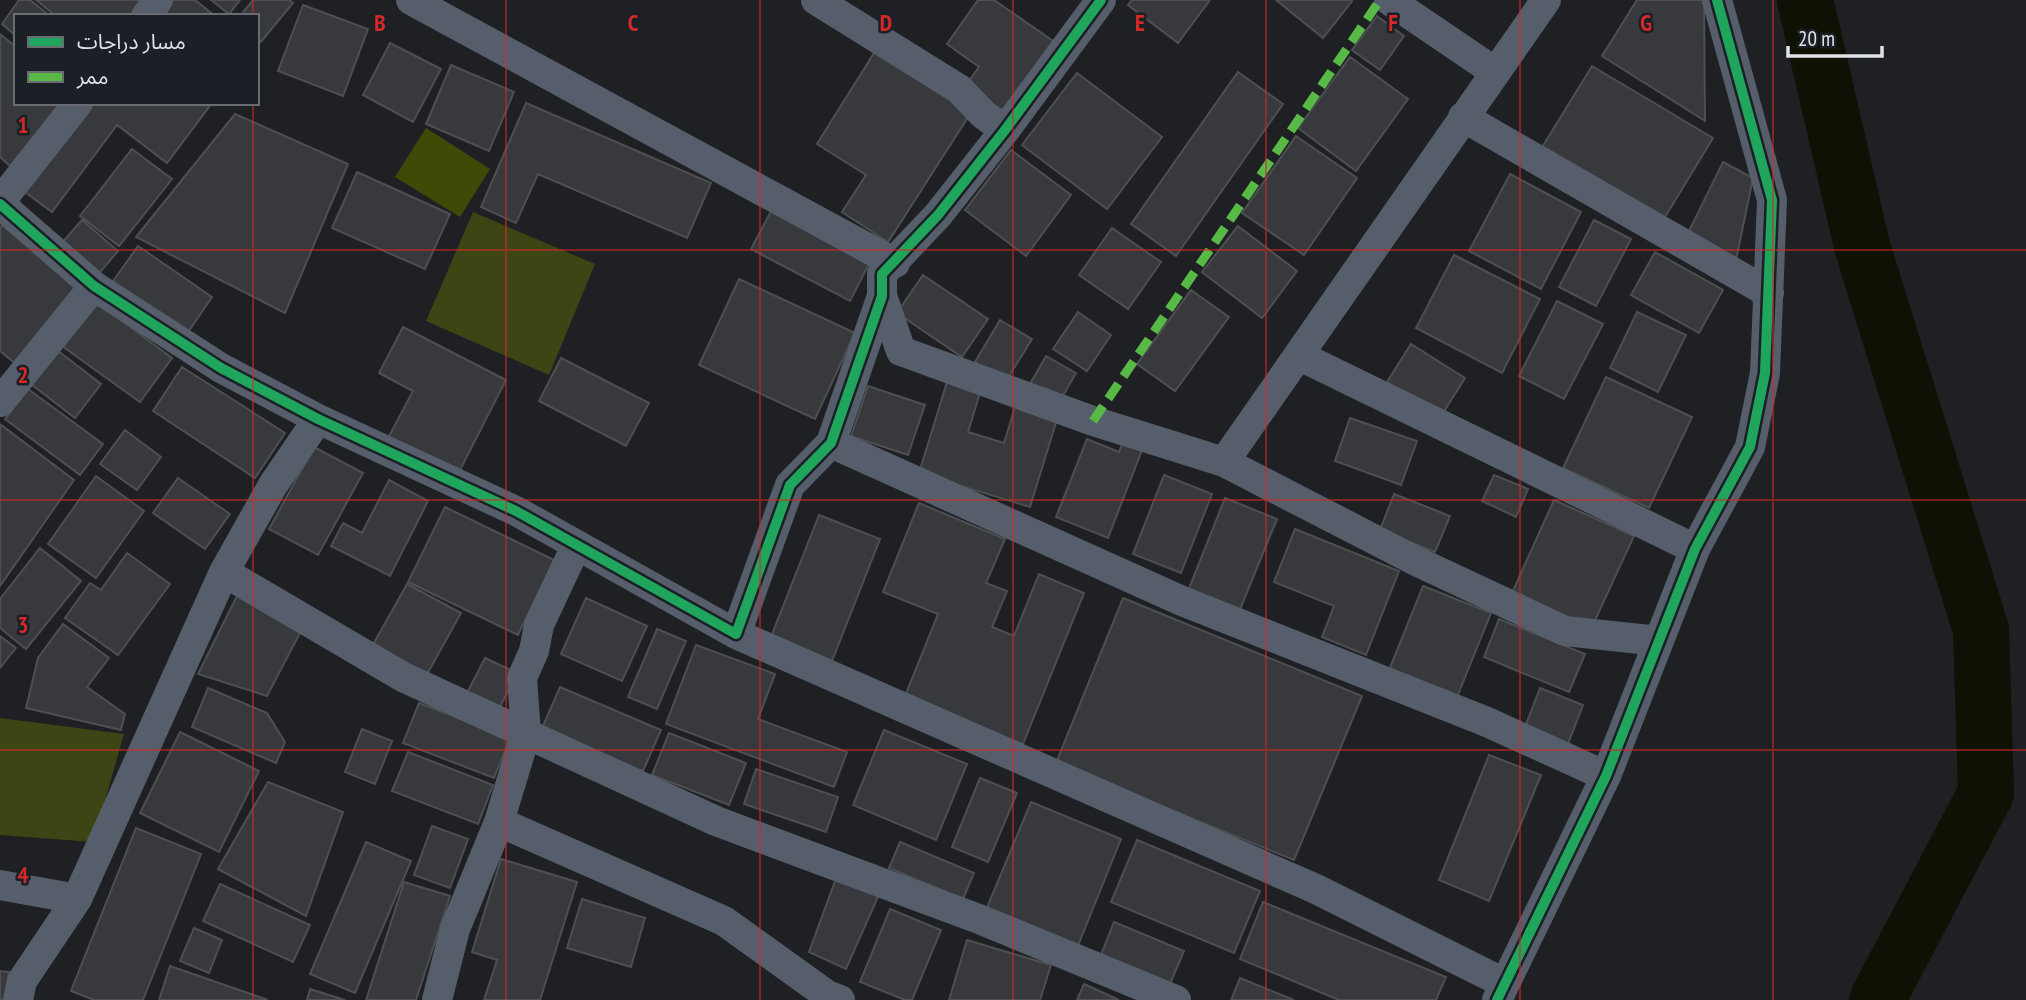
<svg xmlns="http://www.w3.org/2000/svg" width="2026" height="1000" font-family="'PT Sans Narrow','Noto Sans Arabic',sans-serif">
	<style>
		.green { fill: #3d4515 }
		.forest { fill: #404a06 }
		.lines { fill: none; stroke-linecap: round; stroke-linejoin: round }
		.river { stroke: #0e1103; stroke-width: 56 }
		.building { fill: #37393c; stroke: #4d4f52; stroke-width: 2 }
		.street { stroke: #565e6c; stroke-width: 30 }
		.quiet { stroke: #58b947; stroke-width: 9; stroke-dasharray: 18 9; stroke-linecap: butt }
		.cycleway-casing { stroke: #1b1f26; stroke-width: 15 }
		.cycleway { stroke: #20a55d; stroke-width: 10 }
		.grid { fill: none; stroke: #d62828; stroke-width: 2; stroke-opacity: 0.55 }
		.grid-label { font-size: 23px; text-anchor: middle; font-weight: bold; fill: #d62828; stroke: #1b1f26; stroke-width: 5; stroke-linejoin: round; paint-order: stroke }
	</style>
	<rect width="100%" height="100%" fill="#1e2023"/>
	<path class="green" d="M473 212 595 264 549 375 426 321Z
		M0 718 124 734 93 842 0 835Z"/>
	<path class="forest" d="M426 128 490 169 460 217 395 177Z"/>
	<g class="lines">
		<path class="river" d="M1805 0 1862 246 1981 630 1986 793 1877 1000"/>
	</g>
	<path class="building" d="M19 0H30L50 16H16V36L2 24Z
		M36 0H144L133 16H56Z
		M171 0H195L215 16H158Z
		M211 0H240L229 14Z
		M253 0H289L293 3 261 42 257 39V16H240Z
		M978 0H994L1056 43 1006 114 965 86 979 67 947 44Z
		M1132 0H1210L1178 43 1128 5Z
		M1276 0H1351L1352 1 1323 38Z
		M1637 0H1704L1705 121 1602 56Z
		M303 5 368 29 343 96 278 71Z
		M1377 16 1404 36 1380 70 1352 50Z
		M0 34 16 47V103H61L10 166 0 157Z
		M390 43 441 69 413 122 363 95Z
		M876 50 972 111 888 242 842 212 866 175 817 144Z
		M1350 57 1408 99 1356 171 1298 128Z
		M451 65 514 92 489 151 426 124Z
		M1592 66 1713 138 1662 222 1541 149Z
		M1238 72 1283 104 1176 256 1131 224Z
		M1077 73 1162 137 1107 209 1022 145Z
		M86 103H212L167 163 117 125 52 212 21 189Z
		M526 103 711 183 687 238 538 174 516 223 481 207Z
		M235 114 348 164 285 313 136 237Z
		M1296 136 1357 178 1304 255 1242 213Z
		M132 149 172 179 119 246 80 216Z
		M1011 150 1071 195 1026 256 965 210Z
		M1723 162 1753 178 1735 265 1685 239Z
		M357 172 450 214 425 269 332 228Z
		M1510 174 1581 212 1541 289 1469 251Z
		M771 211 870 262 850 301 751 249Z
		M82 220 118 251 96 277 60 245Z
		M1594 220 1631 239 1596 306 1559 287Z
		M3 225 79 288 16 364 0 351V228Z
		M1238 226 1297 271 1262 318 1202 272Z
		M1112 228 1161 262 1128 309 1079 275Z
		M138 246 212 297 186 335 111 284Z
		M1655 252 1723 290 1699 333 1631 295Z
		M1454 255 1540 299 1502 373 1416 328Z
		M923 275 988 319 962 357 897 313Z
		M739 279 855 333 815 419 699 365Z
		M1191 290 1229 317 1175 391 1137 364Z
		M95 301 172 358 140 402 62 346Z
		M1557 301 1603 324 1564 399 1519 376Z
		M1078 312 1111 335 1087 371 1053 349Z
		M1637 312 1686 335 1658 392 1610 368Z
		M1000 320 1032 339 1006 381 975 362Z
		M403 327 506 380 457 476 387 440 413 391 379 373Z
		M1411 344 1465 378 1441 416 1387 382Z
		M57 350 101 384 75 418 31 384Z
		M1046 356 1076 373 1057 406 1027 389Z
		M561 358 649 403 626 446 539 401Z
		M182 367 285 433 255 478 153 411Z
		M1606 377 1692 417 1649 508 1563 468Z
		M947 382 980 393 968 432 1004 443 1016 404 1058 416 1030 507 919 473Z
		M868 386 925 405 908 455 851 436Z
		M28 389 103 444 80 475 5 419Z
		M1350 418 1417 441 1401 485 1335 461Z
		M0 424 74 480 0 586Z
		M125 430 161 457 137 490 100 464Z
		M1087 439 1119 452 1123 443 1142 450 1108 538 1056 517Z
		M314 447 363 473 318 555 269 529Z
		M1164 475 1212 494 1181 573 1133 554Z
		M1494 475 1528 489 1516 517 1482 501Z
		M96 476 144 511 96 578 48 544Z
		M178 478 230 514 205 549 153 513Z
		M389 480 428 501 390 576 331 546 343 523 362 533Z
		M1394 494 1450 516 1435 552 1380 530Z
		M1225 498 1277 519 1239 612 1188 591Z
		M1554 500 1634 536 1591 629 1512 593Z
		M919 503 1005 539 986 583 1007 591 992 627 1014 636 1039 574 1084 593 1023 744 905 696 938 614 883 592Z
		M445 507 554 560 518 635 408 582Z
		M819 515 880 539 832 661 771 637Z
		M1295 529 1399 571 1366 655 1322 637 1334 606 1274 582Z
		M40 548 81 581 26 649 0 628V599Z
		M127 553 170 584 118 655 65 618 90 583 101 590Z
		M407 584 461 613 425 678 371 648Z
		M1423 586 1491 613 1455 702 1387 675Z
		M237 596 300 633 267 696 198 674Z
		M586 598 647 626 622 681 561 654Z
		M1123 598 1362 696 1294 860 1056 763Z
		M1499 619 1585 654 1569 692 1484 657Z
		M63 624 109 658 87 687 125 714 121 730 26 708 38 658Z
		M657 629 686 641 657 709 628 697Z
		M0 636 16 648 0 668Z
		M696 645 775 674 758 719 847 752 834 787 666 724Z
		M485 658 517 673 498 711 466 695Z
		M560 687 661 730 643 771 542 728Z
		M208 688 267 713 285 742 276 763 192 727Z
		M1540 688 1583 705 1566 749 1523 732Z
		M419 703 510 738 494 778 403 743Z
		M362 729 392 741 375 784 345 772Z
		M884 730 967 764 936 840 853 805Z
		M180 732 259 771 219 852 140 813Z
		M669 733 746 763 729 805 652 775Z
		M408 752 493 785 478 824 392 791Z
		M1489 755 1541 775 1489 901 1439 880Z
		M756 769 838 797 826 832 744 804Z
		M980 778 1017 793 988 862 952 847Z
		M268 782 343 812 306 916 218 869Z
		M1031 802 1121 839 1077 948 986 910Z
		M432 826 468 839 450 888 414 875Z
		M136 828 201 854 143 1000H94L71 991Z
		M1137 840 1260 891 1234 953 1111 902Z
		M366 842 411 861 355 993 310 974Z
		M900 842 974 873 963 899 889 868Z
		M501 859 577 882 540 1000H484L497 960 472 952Z
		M838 873 881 890 846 969 809 952Z
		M404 882 450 896 416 1000H366Z
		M220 884 310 925 293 962 203 921Z
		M582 899 645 918 631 967 567 948Z
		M1263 902 1446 977 1436 1000H1339L1240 959Z
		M890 909 941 930 912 1000H905L860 982Z
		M1114 922 1184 951 1170 984 1101 955Z
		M194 928 222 940 209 973 180 961Z
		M967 940 1051 965 1040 1000H949Z
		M170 966 268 1000H159Z
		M0 971 9 972 4 1000H0Z
		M1240 978 1294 1000H1231Z
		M1084 984 1119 1000H1077Z
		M310 989 345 1000H307Z"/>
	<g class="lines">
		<path class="street" d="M411 0 895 263
			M816 0 959 89 984 115 1005 130
			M1389 0 1495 72
			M146 16 158 0
			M1463 117 1769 293
			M0 202 78 103
			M0 204 94 286 221 368 318 419 516 511 736 634 790 485 831 443 882 296V274L938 215 1005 130 1101 0
			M882 296 901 351 1093 421 1224 462 1416 561 1565 631 1659 641
			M1300 356 1695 549
			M0 402 94 286
			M831 443 1182 601 1487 722 1606 776
			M1224 462 1546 0
			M224 572 403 677 716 821 979 919 1176 1000
			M736 634 1316 889 1504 983
			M499 822 724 921 827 995 840 1000
			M0 885 77 899
			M18 1000 22 981 77 899 224 572 273 485 318 419
			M437 1000 455 929 499 822 526 733 522 678 534 651 539 625 576 546
			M1497 1000 1606 776 1695 549 1750 447 1765 373 1772 200 1717 0"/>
		<path class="quiet" d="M1093 421 1380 0"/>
		<defs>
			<path id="cycleway" d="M0 204 94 286 221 368 318 419 516 511 736 634 790 485 831 443 882 296V274L938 215 1005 130 1101 0
				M1497 1000 1606 776 1695 549 1750 447 1765 373 1772 200 1717 0"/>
		</defs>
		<use href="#cycleway" class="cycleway-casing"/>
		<use href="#cycleway" class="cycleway"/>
	</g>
	<path class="grid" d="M253 0V16M506 0V1000M760 0V1000M1013 0V1000M1266 0V1000M1520 0V1000M1773 0V1000M253 103V1000M0 250H2026M0 500H2026M0 750H2026"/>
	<g class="grid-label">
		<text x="380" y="31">B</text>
		<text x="633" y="31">C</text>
		<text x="886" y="31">D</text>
		<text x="1140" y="31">E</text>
		<text x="1393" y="31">F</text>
		<text x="1646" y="31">G</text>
		<text x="23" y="133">1</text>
		<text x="23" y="383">2</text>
		<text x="23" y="633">3</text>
		<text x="23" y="883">4</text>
	</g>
	<rect x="14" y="14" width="245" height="91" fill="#1b1f26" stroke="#696d73" stroke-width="2"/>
	<rect x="28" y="37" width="35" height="10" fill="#20a55d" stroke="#696d73" stroke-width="2"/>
	<text x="77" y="49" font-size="21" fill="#dfe2e7">مسار دراجات</text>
	<rect x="28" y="72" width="35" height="10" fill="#58b947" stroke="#696d73" stroke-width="2"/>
	<text x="77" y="84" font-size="21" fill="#dfe2e7">ممر</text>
	<path d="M1788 46v10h94v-10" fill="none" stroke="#dfe2e7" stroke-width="3.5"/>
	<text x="1798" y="46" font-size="21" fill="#dfe2e7" stroke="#1b1f26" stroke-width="5" paint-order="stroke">20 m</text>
</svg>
